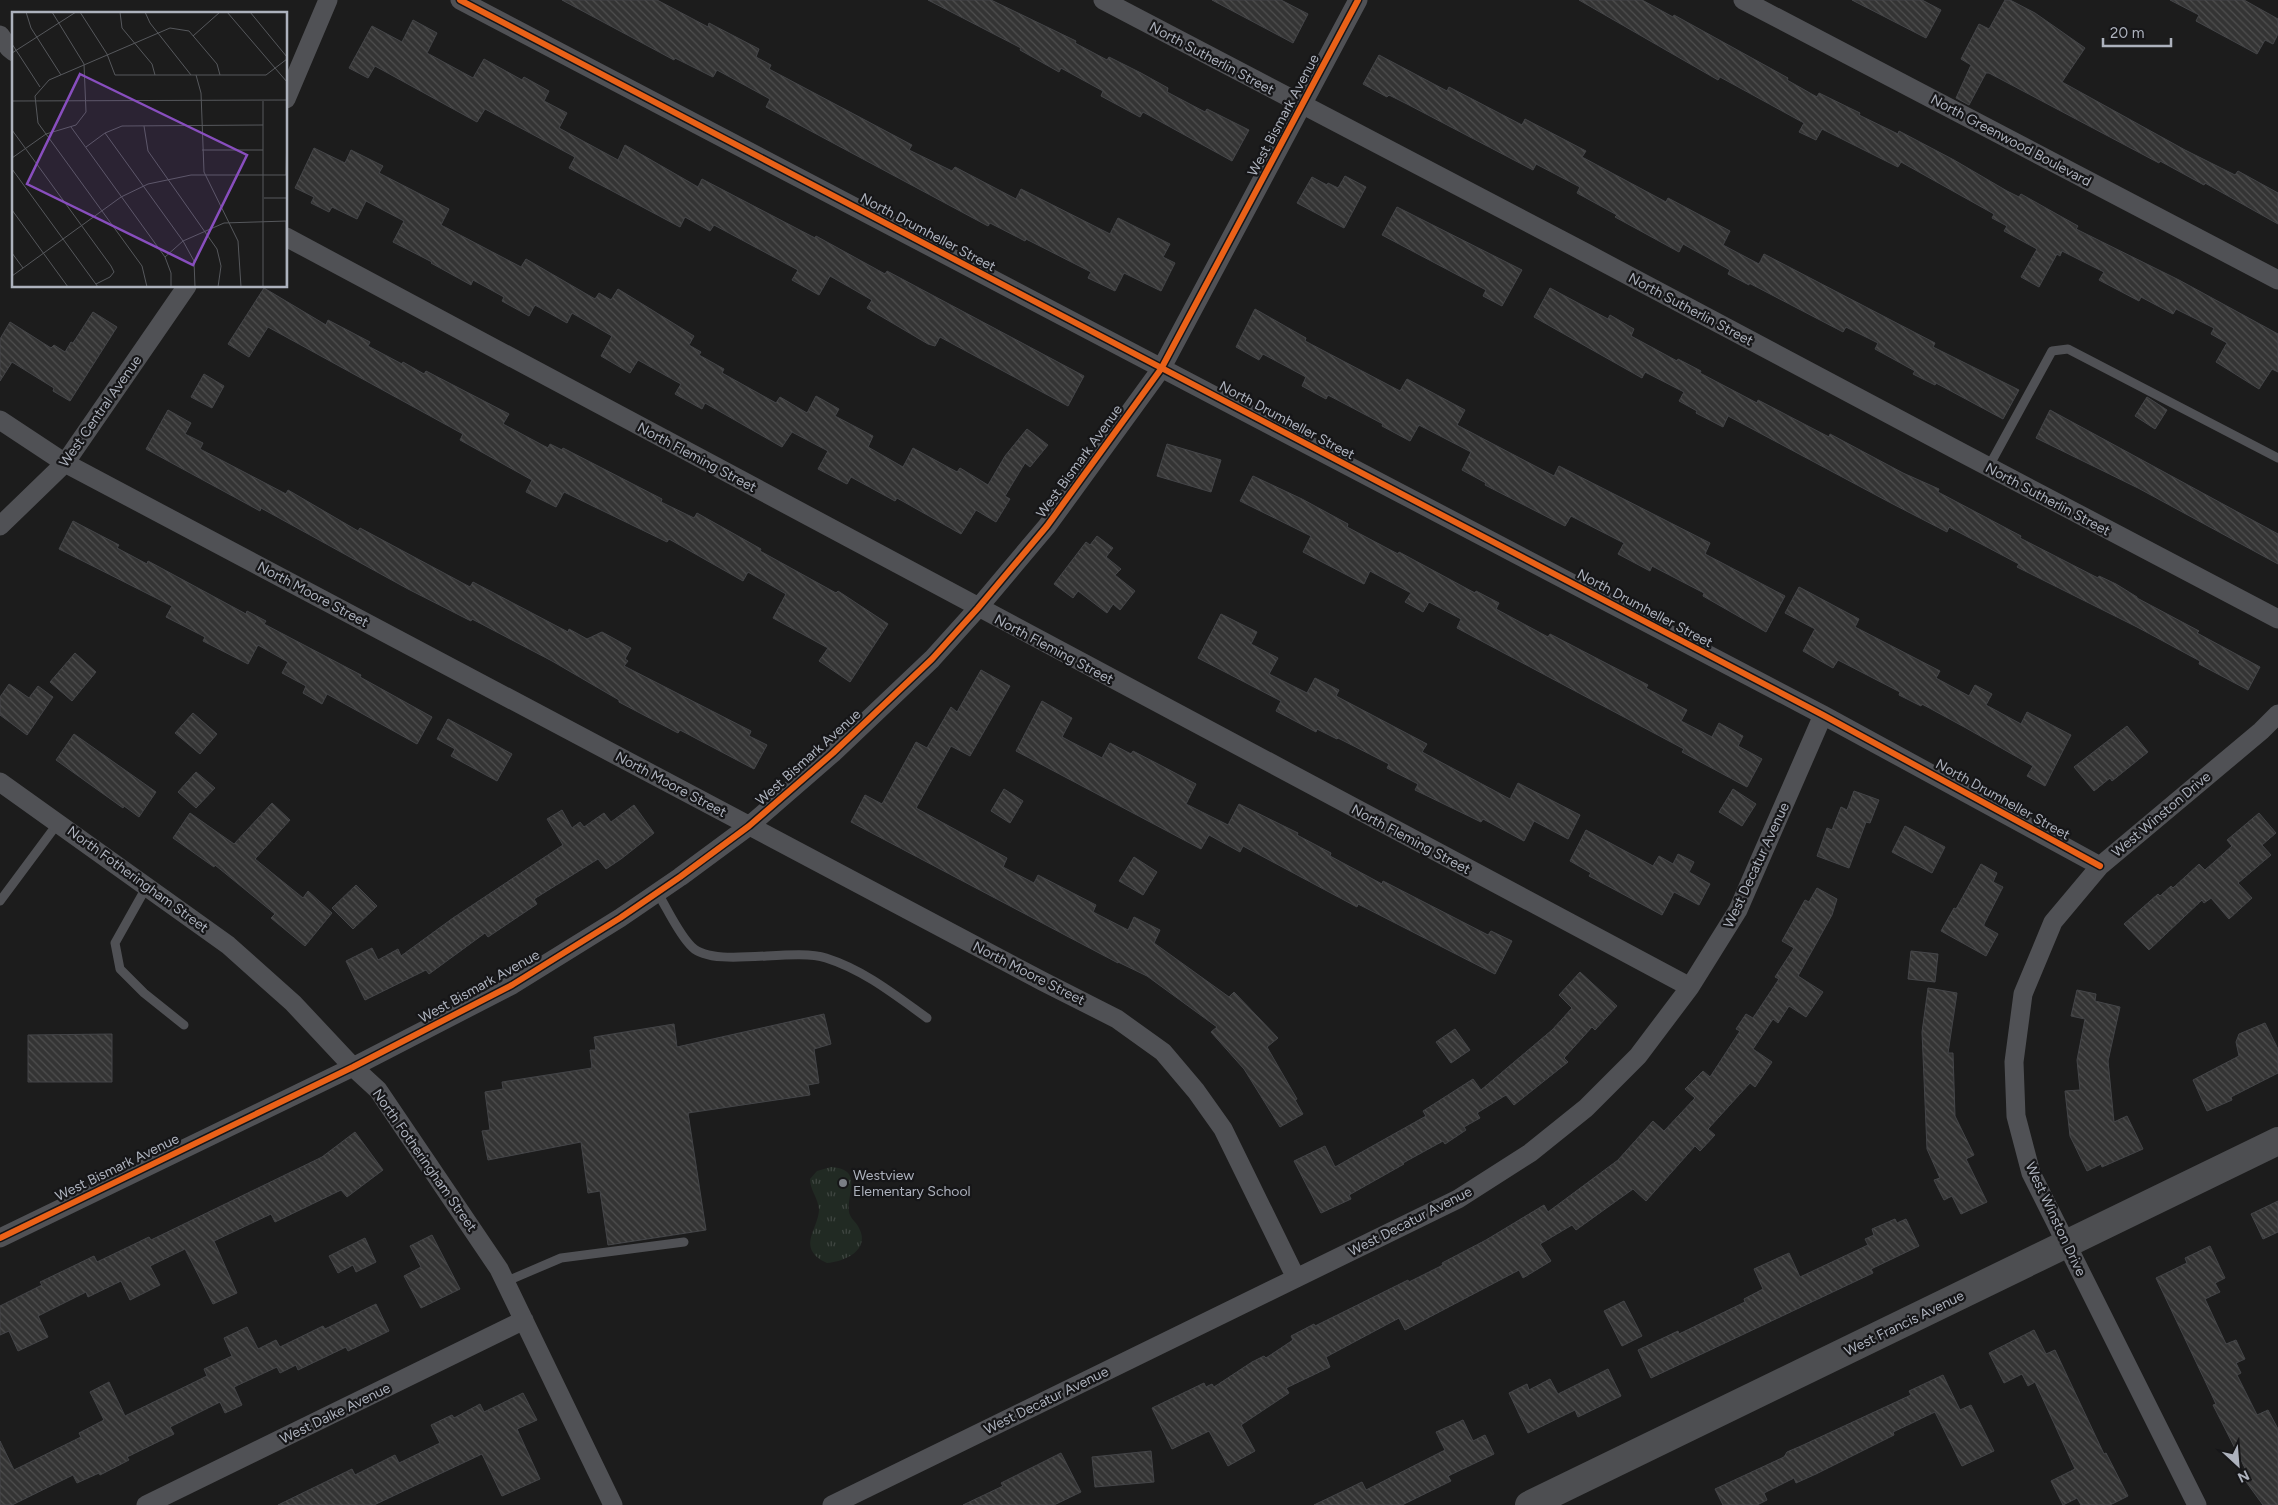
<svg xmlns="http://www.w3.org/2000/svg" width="2278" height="1505" font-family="Figtree,sans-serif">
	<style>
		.park { fill: url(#park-tufts) }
		.building { fill: url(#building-back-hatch); stroke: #444548 }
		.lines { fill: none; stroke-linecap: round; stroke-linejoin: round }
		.service { stroke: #505155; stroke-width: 9 }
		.minor { stroke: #505155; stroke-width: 19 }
		.primary { stroke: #4d4e51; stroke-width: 28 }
		.cycleway-casing { stroke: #161618; stroke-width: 9 }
		.cycleway { stroke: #ea6118; stroke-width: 6 }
		.poi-dot { fill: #7a7e85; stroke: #161618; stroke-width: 2 }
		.labels { text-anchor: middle; stroke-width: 4.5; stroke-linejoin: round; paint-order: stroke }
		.street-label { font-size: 14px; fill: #adb2bd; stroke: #161618 }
		.poi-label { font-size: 14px; fill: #adb2bd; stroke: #161618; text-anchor: start }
		.inset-road { fill: none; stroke: #56585c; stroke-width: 1 }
		.view { fill: #884ebe; fill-opacity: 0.15; stroke: #884ebe; stroke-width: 2.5 }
		.inset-edge { fill: none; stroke: #adb2bd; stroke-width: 2.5 }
	</style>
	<defs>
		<pattern id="park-tufts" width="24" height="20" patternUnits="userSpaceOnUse" patternTransform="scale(1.25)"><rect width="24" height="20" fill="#212a23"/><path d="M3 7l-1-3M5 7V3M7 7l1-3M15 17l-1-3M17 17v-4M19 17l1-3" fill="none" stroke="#3f4641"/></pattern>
		<pattern id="building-back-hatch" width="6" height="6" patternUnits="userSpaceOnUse" patternTransform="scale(1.25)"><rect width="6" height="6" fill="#343434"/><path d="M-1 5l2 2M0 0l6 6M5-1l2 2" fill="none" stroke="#4f4f4f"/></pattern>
	</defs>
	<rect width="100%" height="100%" fill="#1c1c1c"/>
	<path class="park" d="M831 1167C866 1169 844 1197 850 1215 852 1220 857 1223 859 1228 871 1250 844 1262 827 1263 795 1248 819 1229 819 1209 818 1198 810 1190 810 1179L817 1171Z"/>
	<path class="building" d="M562 0H657L708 27 709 23 759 49 756 57 771 65 769 69 912 145 909 150 952 171 955 167 1016 199 1021 189 1110 234 1118 218 1170 244 1163 257 1175 263 1161 291 1124 273 1115 291 1088 278 1091 272 1026 239 1025 241 990 223 988 226 766 107 770 99 717 70 713 77 675 58 674 60Z
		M928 0H991L1076 41 1075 43 1107 60 1109 57 1141 73 1168 88 1167 92 1205 112 1207 109 1249 130 1232 161 1143 112 1140 117 1101 96 1103 91 1061 68 1059 72 1020 50 1021 48Z
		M1212 0H1281L1308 14 1293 43Z
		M1579 0H1642L1673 17 1674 15 1788 78 1787 80 1817 97 1819 93 1860 113 1859 115 1898 134 1899 131 1954 160 2007 191 2019 197 2021 194 2078 226 2076 229 2179 280 2278 334V372L2272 369 2259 389 2216 362 2227 343 2211 334 2214 328 2176 309 2173 314 2141 297 2139 301 2099 280 2104 272 2062 251 2060 256 2057 254 2039 287 2021 277 2037 249 2004 231 2007 226 1992 218 1994 214 1901 162 1898 167 1822 129 1816 140 1799 132 1804 123 1720 77 1718 80Z
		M1852 0H1922L1941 10 1926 38Z
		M2005 0H2010L2035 13 2085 48 2062 82 2185 150 2235 175 2238 171 2278 193V224L2205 183 2204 185 2160 161 2159 163 1989 73H1986L1969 105 1956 98 1971 65 1961 59 1979 24 1989 29Z
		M2170 0H2244L2278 19V34L2273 44 2265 40 2257 54 2196 21 2199 15Z
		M413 20 437 33 427 53 473 78 484 59 522 80 524 77 549 91 544 101 567 113 559 128 618 160 625 145 698 187 702 179 815 238 816 236 885 274 887 271 1084 376 1068 406 940 337 935 346 928 344 867 308 872 300 830 276 819 295 792 280 798 270 714 225 710 231 685 217 680 227 569 168 575 157 485 109 477 122 375 66 368 78 349 68 372 26 402 42Z
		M1379 55 1447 91 1449 87 1522 125 1525 119 1586 151 1582 157 1666 202 1668 198 1730 231 1723 245 1759 264 1764 254 1935 343 1933 347 2019 390 2003 419 1936 383 1935 385 1913 374 1915 371 1875 349 1878 343 1846 327 1843 332 1749 283V285L1728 274 1730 270 1683 244 1679 252 1648 235 1615 217 1617 215 1577 193 1580 187 1536 164 1533 170 1407 104 1389 95 1387 97 1363 84Z
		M314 148 345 163 351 150 383 166 379 173 449 209 441 225 521 267 526 259 595 299 599 293 611 300 618 289 694 336 689 345 701 352 699 355 724 369 722 373 776 403 780 397 807 413 816 396 839 409 835 416 873 436 868 447 903 467 913 448 957 472 960 468 988 485 1005 456 1027 429 1048 445 1030 467 1025 463 1005 496 1010 499 996 522 976 510 961 534 897 498 895 501 851 477 847 484 818 469 828 451 792 432 782 447 705 403 702 409 675 394 681 384 638 360 630 373 601 356 612 336 572 313 567 323 535 305 529 316 502 301 504 297 473 280 471 285 431 263 432 262 393 242 404 221 366 201 357 219 332 207 329 212 311 203 314 197 295 188Z
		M1345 176 1366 187 1344 228 1297 203 1312 177 1327 185 1328 183 1338 188Z
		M1397 207 1522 270 1502 306 1483 296 1486 290 1382 235Z
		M264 288 326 325 328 320 370 342 368 346 402 364 403 362 424 374 426 371 509 414 503 424 548 448 550 444 562 450 563 448 662 499 661 502 694 518 697 513 761 549 760 551 836 593 838 591 888 624 850 682 819 661 828 648 773 618 786 594 748 572 743 581 669 539 667 542 564 492 556 507 526 492 532 480 460 440 463 434 268 327 249 357 228 344Z
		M1550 288 1608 319 1610 315 1634 329 1631 336 1677 361 1678 359 1701 371 1700 373 1757 403 1758 400 1829 437 1830 434 1903 473 1939 489 1938 492 2021 536 2020 538 2098 578 2099 576 2116 584 2137 597V598L2199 631 2197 633 2260 667 2248 690 2199 664 2200 661 2137 627 2017 567 2019 564 1949 527 1947 532 1889 502 1728 416 1723 427 1696 413 1697 411 1679 401 1684 392 1645 372 1642 378 1534 317Z
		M1255 309 1306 338 1305 341 1400 391 1407 379 1465 410 1457 425 1554 476 1559 466 1710 543 1705 554 1785 596 1766 632 1703 596 1704 593 1652 566 1650 571 1618 554 1624 543 1571 516 1565 526 1485 485 1486 483 1462 470 1471 452 1419 425 1410 441 1382 426 1383 424 1328 395 1326 399 1302 386 1306 377 1263 354 1259 360 1236 347Z
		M93 312 117 327 70 401 53 391 54 388 12 362 0 381V339L10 322 51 348 54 345 65 352 71 342 73 343Z
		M204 374 224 386 212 408 191 397Z
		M2147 397 2167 410 2155 429 2135 416Z
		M168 410 191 423 185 434 203 443 200 449 286 494 288 490 358 531 360 528 470 587 473 582 568 632 569 629 587 639 602 632 631 648 625 659 628 661 624 666 751 731 749 736 767 745 754 769 680 730 678 733 619 702V700L552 661 472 619 471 621 408 589 261 508 260 511 146 449Z
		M2050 410 2278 534V564L2138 488 2036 438Z
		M1167 444 1221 460 1211 492 1157 476Z
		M1253 476 1302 499 1348 524 1347 527 1398 554 1399 552 1475 593 1476 591 1499 603 1496 609 1548 637 1550 634 1648 685 1646 688 1687 710 1681 721 1712 737 1719 723 1743 736 1738 746 1762 759 1747 787 1682 752 1684 749 1457 628 1461 619 1429 602 1423 612 1405 602 1411 593 1370 571 1364 584 1303 552 1311 536 1240 501Z
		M73 521 119 545 117 548 147 564 148 561 246 614 247 611 266 621 264 624 361 675 360 677 432 717 417 744 327 694 322 704 303 693 306 686 282 673 288 662 258 645 248 664 203 641 205 637 166 617 172 606 59 549Z
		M1097 536 1113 548 1106 557 1121 569 1115 575 1135 591 1120 610 1113 604 1107 613 1078 591 1073 598 1054 584 1086 542 1090 545Z
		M1799 587 1859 619 1855 627 1940 671 1936 678 1969 696 1975 685 1992 694 1986 705 2021 724 2027 712 2071 735 2045 786 2027 776 2033 766 1966 728 1922 704 1921 706 1899 695 1900 692 1838 660 1833 668 1803 651 1815 629 1785 613Z
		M1221 614 1257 632 1251 644 1278 658 1269 674 1307 693 1315 678 1339 690 1336 696 1427 744 1422 752 1510 799 1518 783 1580 815 1568 839 1534 821 1524 841 1483 819 1481 822 1415 790 1418 784 1387 768 1389 764 1338 738 1337 739 1317 729 1316 732 1276 711 1281 701 1198 658Z
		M75 653 96 672 72 701 50 682Z
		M981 670 1010 686 970 756 951 746 916 808 1007 858 1003 867 1034 883 1038 875 1096 905 1093 912 1128 930 1134 917 1160 930 1154 943 1229 997 1234 992 1278 1038 1267 1047 1297 1099 1295 1100 1303 1114 1280 1127 1244 1069 1211 1032 1217 1027 1147 976 1118 962V963L851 822 865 795 882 804 916 742 927 748 951 707 957 712Z
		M9 684 29 698 38 686 53 697 27 735 0 715V697Z
		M1042 701 1072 718 1062 737 1102 758 1110 743 1131 754 1133 751 1158 764 1196 784 1186 804 1228 825 1239 804 1298 833 1297 835 1331 853 1330 856 1382 884 1383 881 1488 935 1491 931 1512 941 1495 974 1358 904 1357 907 1243 846 1240 852 1209 835 1201 849 1016 751Z
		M193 713 217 734 200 754 175 733Z
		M448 719 512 754 497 781 451 756 455 749 437 739Z
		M2127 726 2148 752 2112 781 2110 778 2094 791 2074 767Z
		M74 734 156 792 139 817 124 806 123 808 56 760Z
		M196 772 215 788 196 808 178 792Z
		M1004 789 1023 801 1010 823 991 811Z
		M1733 789 1756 804 1742 826 1719 812Z
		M1854 791 1879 800 1870 823 1866 822 1849 868 1817 856 1827 828 1832 830 1841 807 1847 810Z
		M272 803 290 820 255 859 303 898 308 891 332 913 305 946 271 918 275 914 215 865 214 867 173 838 190 813 234 844Z
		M634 805 654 833 621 859 606 869 598 859 534 899 537 904 488 937 485 933 429 974 426 970 365 1000 346 961 372 948 378 960 398 949 401 956 453 918 563 845 547 819 562 810 572 828 580 822 584 827 604 813 611 822Z
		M2259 813 2276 833 2262 845 2271 855 2238 883 2252 898 2229 919 2211 898 2204 903 2202 900 2149 950 2124 924 2158 894 2160 896 2171 886 2173 888 2199 864 2205 870 2232 846 2227 840Z
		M1905 826 1945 847 1932 873 1892 852Z
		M1586 830 1653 866 1659 856 1673 864 1678 854 1694 862 1689 872 1710 884 1699 905 1674 892 1662 915 1589 876 1591 873 1570 861Z
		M1134 857 1157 872 1143 895 1119 881Z
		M1981 864 1997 873 1993 882 2003 887 1984 924V926L1998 934 1986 956 1941 931 1954 908 1956 909Z
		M356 885 377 906 353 929 332 908Z
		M1817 888 1837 899 1832 915 1798 976 1823 992 1806 1017 1789 1006 1778 1023 1773 1019 1753 1049 1772 1062 1755 1087 1750 1083 1708 1129 1715 1135 1700 1151 1695 1146 1646 1201 1633 1189 1576 1230 1572 1225 1540 1244 1551 1261 1523 1278 1519 1270 1405 1330 1399 1318 1326 1357 1330 1367 1286 1388 1289 1393 1241 1425 1255 1451 1228 1466 1209 1431 1172 1449 1152 1408 1204 1383 1206 1387 1212 1384 1214 1387 1252 1362 1264 1356 1266 1358 1293 1340 1291 1336 1314 1324 1315 1326 1408 1280 1409 1282 1443 1265 1442 1263 1486 1240 1544 1205 1548 1212 1618 1160 1653 1121 1664 1131 1695 1098 1685 1089 1703 1071 1710 1077 1740 1031 1736 1029 1746 1014 1753 1018 1779 979 1775 977 1794 948 1782 941 1805 900 1809 902Z
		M1911 951 1938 954 1935 982 1908 979Z
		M1580 972 1617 1006 1595 1030 1592 1027 1564 1058 1568 1062 1514 1105 1506 1095 1477 1113 1480 1118 1464 1127 1466 1130 1445 1144 1443 1141 1403 1163 1404 1164 1349 1195 1351 1199 1321 1213 1294 1161 1325 1146 1335 1167 1426 1116 1423 1111 1473 1079 1481 1090 1552 1030 1572 1008 1559 995Z
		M1928 988 1957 993 1948 1053H1953L1955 1116 1974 1155 1966 1159 1987 1202 1961 1214 1952 1196 1944 1200 1934 1180 1940 1178 1927 1149 1922 1032Z
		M2077 990 2096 994 2095 1001 2120 1007 2108 1061 2114 1122 2127 1116 2143 1149 2102 1167 2101 1164 2087 1171 2070 1136 2065 1091 2080 1090 2077 1060 2085 1019 2071 1016Z
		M824 1014 831 1044 814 1049 819 1083 808 1085 810 1095 688 1113 706 1230 608 1245 600 1191 588 1193 581 1142 488 1160 482 1131 490 1130 485 1092 503 1089 502 1082 592 1068 590 1050H596L594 1037 674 1024 677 1047Z
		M2265 1023 2278 1049V1073L2231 1097 2232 1100 2207 1111 2193 1080 2239 1056 2236 1042 2239 1034Z
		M1455 1029 1470 1050 1451 1063 1436 1042Z
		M112 1034V1082H28V1035Z
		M355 1132 383 1170 347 1197 341 1190 275 1222 271 1214 214 1241 237 1293 213 1304 185 1249 150 1266 160 1285 130 1300 121 1281 88 1297 86 1292 38 1316 48 1337 18 1351 9 1331 0 1335V1306L42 1285 40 1282 94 1256 97 1262 149 1237 151 1240 322 1157Z
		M2278 1201V1232L2263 1239 2251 1214Z
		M1895 1219 1897 1223 1906 1219 1919 1246 1871 1269 1873 1273 1651 1378 1638 1350 1678 1331 1679 1334 1745 1302 1744 1299 1763 1289 1754 1269 1789 1253 1800 1277 1868 1245 1865 1239 1874 1235 1872 1229Z
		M432 1235 460 1289 421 1308 404 1276 421 1267 410 1246Z
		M365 1238 376 1262 356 1272 353 1265 338 1273 329 1256Z
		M2210 1246 2225 1278 2215 1283 2220 1292 2205 1299 2226 1344 2236 1340 2245 1359 2236 1363 2241 1373 2237 1375 2257 1415 2268 1410 2278 1429V1505H2263L2244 1479 2249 1476 2213 1405 2216 1404 2156 1278 2187 1263 2185 1258Z
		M1624 1301 1642 1336 1622 1346 1604 1311Z
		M376 1304 389 1331 348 1351 346 1347 298 1370 296 1365 280 1373 277 1367 234 1387 242 1405 225 1413 220 1402 170 1427 174 1434 127 1457 129 1460 100 1475 99 1473 77 1483 73 1475 12 1505H0V1441L14 1470 81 1437 79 1433 104 1420 90 1392 109 1382 125 1416 207 1376 204 1369 232 1356 224 1338 247 1327 258 1349 276 1340 280 1347 323 1326 325 1329Z
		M2034 1330 2046 1354 2055 1350 2104 1454 2106 1453 2128 1496 2110 1505H2081L2077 1498 2063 1505 2051 1481 2075 1469 2035 1382 2028 1386 2022 1374 2004 1383 1989 1353Z
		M1608 1369 1621 1396 1578 1417 1575 1410 1528 1433 1509 1393 1527 1384 1529 1390 1550 1379 1558 1394Z
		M1943 1375 1960 1410 1971 1405 1994 1451 1962 1466 1935 1412 1893 1432 1894 1435 1816 1474 1796 1483 1794 1478 1764 1493 1767 1500 1757 1505H1723L1715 1489 1784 1457 1787 1452 1801 1446 1911 1395 1909 1391Z
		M523 1393 537 1420 517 1429 540 1479 502 1496 482 1454 374 1505H278L352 1469 355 1475 395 1455 399 1463 440 1443 431 1425 452 1415 454 1418 480 1404 484 1412Z
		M1463 1420 1473 1441 1485 1435 1494 1454 1448 1476 1451 1481 1402 1505H1314L1362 1482 1366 1490 1445 1450 1436 1432Z
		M1151 1451 1154 1482 1095 1487 1092 1457Z
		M1061 1453 1081 1492 1054 1505H963L1003 1486 1001 1483Z"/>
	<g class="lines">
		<path class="service" d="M1988 468 2052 351 2068 349 2278 458
			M147 886 115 943 120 969 144 993 184 1025
			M657 892C667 908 679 935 692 947 714 969 793 947 826 958 864 970 895 995 927 1018
			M0 901 58 823
			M505 1282 561 1258 684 1242"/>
		<path class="minor" d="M460 0 1823 715 2100 866
			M1103 0C1264 86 1427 168 1588 254 1818 376 2047 499 2278 619
			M1743 0 2278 280
			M0 35 9 48 14 52
			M286 99 328 0
			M286 237 1690 987
			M0 420 65 463 1044 982 1117 1019 1163 1052 1196 1091 1223 1129 1296 1278
			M0 526 65 463 187 286
			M0 782 228 945 293 1003 353 1067 378 1090 499 1269 613 1505
			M0 1238 353 1067 512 985 620 918 680 877 749 826 833 753 932 659 978 608 1047 526 1161 369 1358 0
			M146 1505 524 1320
			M832 1505 1458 1199 1530 1153 1586 1108 1638 1056 1690 987 1738 910 1823 715
			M2197 1505 2031 1173 2016 1116 2014 1062 2023 994 2053 922 2100 866 2261 731 2278 714"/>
		<path class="primary" d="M1529 1505 2278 1141"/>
		<defs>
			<path id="cycleway" d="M460 0 1823 715 2100 866
				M0 1238 353 1067 512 985 620 918 680 877 749 826 833 753 932 659 978 608 1047 526 1161 369 1358 0"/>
		</defs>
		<use href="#cycleway" class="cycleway-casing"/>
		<use href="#cycleway" class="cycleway"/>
	</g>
	<circle class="poi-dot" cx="843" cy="1183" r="5"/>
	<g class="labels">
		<g class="street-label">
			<text transform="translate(1212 58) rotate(28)" y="5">North Sutherlin Street</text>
			<text transform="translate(1283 115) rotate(-62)" y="5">West Bismark Avenue</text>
			<text transform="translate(2011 140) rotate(28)" y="5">North Greenwood Boulevard</text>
			<text transform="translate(928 232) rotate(28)" y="5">North Drumheller Street</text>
			<text transform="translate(1691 309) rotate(28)" y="5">North Sutherlin Street</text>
			<text transform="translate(100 411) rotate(-55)" y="5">West Central Avenue</text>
			<text transform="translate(1287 420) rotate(28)" y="5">North Drumheller Street</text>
			<text transform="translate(697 457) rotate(28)" y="5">North Fleming Street</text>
			<text transform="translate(1079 461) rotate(-54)" y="5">West Bismark Avenue</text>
			<text transform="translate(2048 499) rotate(28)" y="5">North Sutherlin Street</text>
			<text transform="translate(313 594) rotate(28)" y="5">North Moore Street</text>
			<text transform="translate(1645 608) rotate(28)" y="5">North Drumheller Street</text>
			<text transform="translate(1054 649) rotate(28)" y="5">North Fleming Street</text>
			<text transform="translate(808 757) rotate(-42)" y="5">West Bismark Avenue</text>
			<text transform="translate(671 784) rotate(28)" y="5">North Moore Street</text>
			<text transform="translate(2003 799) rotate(29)" y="5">North Drumheller Street</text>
			<text transform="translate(2161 814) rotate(-40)" y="5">West Winston Drive</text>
			<text transform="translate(1411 839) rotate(28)" y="5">North Fleming Street</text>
			<text transform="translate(1756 865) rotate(-65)" y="5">West Decatur Avenue</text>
			<text transform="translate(138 879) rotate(36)" y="5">North Fotheringham Street</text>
			<text transform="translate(1029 973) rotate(27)" y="5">North Moore Street</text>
			<text transform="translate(479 986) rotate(-29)" y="5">West Bismark Avenue</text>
			<text transform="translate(425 1160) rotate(55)" y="5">North Fotheringham Street</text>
			<text transform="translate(117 1167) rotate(-26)" y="5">West Bismark Avenue</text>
			<text transform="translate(2056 1219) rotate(65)" y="5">West Winston Drive</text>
			<text transform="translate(1410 1221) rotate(-27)" y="5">West Decatur Avenue</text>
			<text transform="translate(1904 1323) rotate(-26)" y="5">West Francis Avenue</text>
			<text transform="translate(1046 1400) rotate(-26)" y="5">West Decatur Avenue</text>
			<text transform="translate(335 1413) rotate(-26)" y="5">West Dalke Avenue</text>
		</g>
		<g class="poi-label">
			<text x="853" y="1180">Westview<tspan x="853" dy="16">Elementary School</tspan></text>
		</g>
	</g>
	<g transform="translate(12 12)">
		<rect width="275" height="275" fill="#1c1c1c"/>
		<path class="inset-road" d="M14 0 19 16 49 63M68 0 95 42 103 63H254L275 47M108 0 110 16 140 52 143 63M133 0 138 11 179 63M215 0 275 70M238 0 275 45M181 24 208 0M0 32 28 75M0 41 64 0M184 63 189 81 192 160 226 229 229 275M0 89 275 88M251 89V275M132 114 136 139 205 237 209 254 206 275M59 115 153 245 159 261V275M0 118 99 254 102 260 98 265 84 272M93 121 171 229 182 249 183 275M74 135 93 121 110 114 251 113M190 138H251M0 146 34 122 64 113 74 100 72 52 40 0M0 157 86 275M274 163 275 116M252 186H275M0 198 56 275M0 241 11 256M153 245 171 229 212 211 275 209M0 264 109 185 136 172 179 163H275M135 275 130 254 26 111 23 84 37 68 158 16 177 19 205 52 208 63M274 275V209"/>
		<path class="view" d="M68 62 235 143 181 253 15 172Z"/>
		<rect width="275" height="275" class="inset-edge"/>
	</g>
	<g transform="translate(2238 1465) rotate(154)" stroke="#161618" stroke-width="4" paint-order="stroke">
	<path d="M0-4L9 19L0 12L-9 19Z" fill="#adb2bd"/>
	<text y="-8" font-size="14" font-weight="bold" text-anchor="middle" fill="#adb2bd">N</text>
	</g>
	<path d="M2103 38v8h68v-8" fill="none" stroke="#adb2bd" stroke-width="2.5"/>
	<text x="2110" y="38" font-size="15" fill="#adb2bd" stroke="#161618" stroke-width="4" paint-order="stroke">20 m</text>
</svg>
